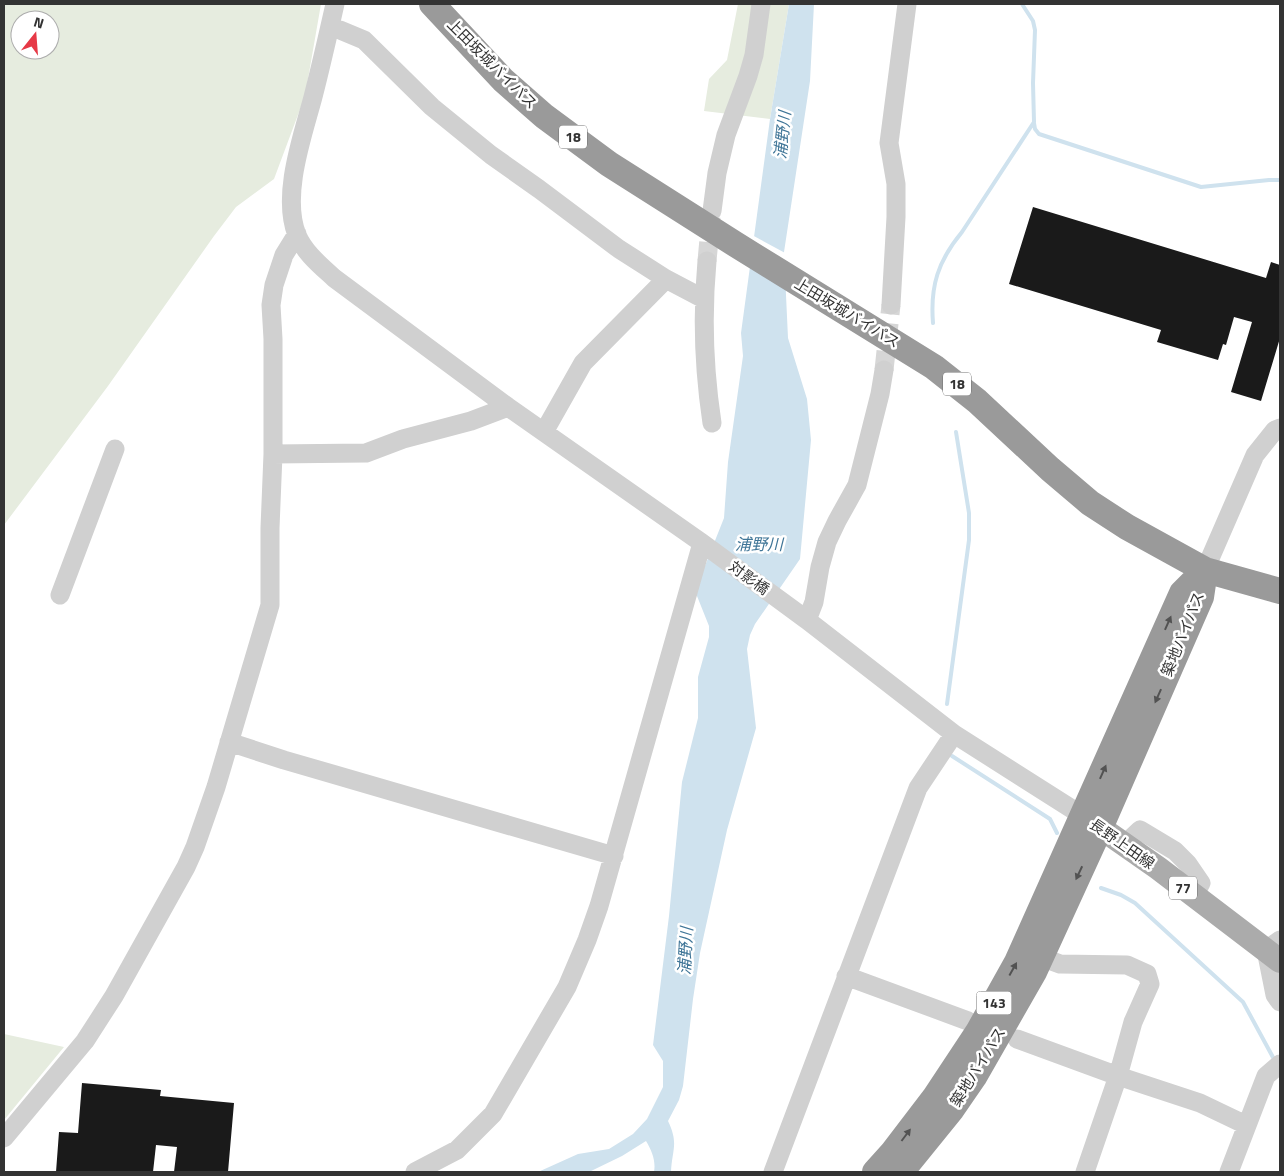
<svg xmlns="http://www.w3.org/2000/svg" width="1284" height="1176" font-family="'Titillium Web','Noto Sans JP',sans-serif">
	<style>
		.green { fill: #e6ecdf; fill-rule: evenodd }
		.water { fill: #cfe2ee }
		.pier { fill: #fff }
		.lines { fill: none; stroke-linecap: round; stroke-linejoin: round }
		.stream { stroke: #cfe2ee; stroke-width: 4 }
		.building { fill: #1a1a1a }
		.minor-tunnel { stroke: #d6d6d6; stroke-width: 19; stroke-dasharray: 19 9; stroke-linecap: butt }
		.minor { stroke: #d0d0d0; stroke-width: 19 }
		.major { stroke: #ababab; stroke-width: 24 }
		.highway { stroke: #9a9a9a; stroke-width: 26 }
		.oneway { fill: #525252 }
		.labels { text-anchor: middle; stroke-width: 5; stroke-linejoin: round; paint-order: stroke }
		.shield { fill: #fff; stroke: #707070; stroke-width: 1 }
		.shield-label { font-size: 14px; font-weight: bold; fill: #333 }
		.street-label { font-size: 15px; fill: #333; stroke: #fff }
		.water-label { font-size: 16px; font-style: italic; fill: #3f7597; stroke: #fff }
	</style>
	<rect width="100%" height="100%" fill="#fff"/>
	<path class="green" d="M4 4H321L305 96 274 179 236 207 214 236 108 386 4 525ZM20 20H50V50H20Z
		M738 4H789L770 119 704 111 709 79 727 60Z
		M4 1034 64 1047 4 1120Z"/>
	<path class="water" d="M789 4H814L810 81 784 252 788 338 807 399 811 440 800 559 755 624 750 635 747 649 756 728 727 830 700 953 693 999 683 1086 679 1100 668 1121C679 1144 672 1149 671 1172H654C656 1161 652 1151 646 1141L622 1156 589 1172H538L578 1154 609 1149 633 1134 647 1119 663 1087V1061L653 1045 669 916 682 782 698 718V677L709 637V626L695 591 724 518 728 462 743 356 741 333 770 119Z"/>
	<path class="pier" d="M752 235 787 254 788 287 748 262Z"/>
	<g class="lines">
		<path class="stream" d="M1034 123 1035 129 1039 134 1201 187 1269 180H1280
			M933 323C930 286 938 261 962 232L1034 122 1033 83 1035 30 1033 21 1022 4
			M947 704 969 540V513L956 432
			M952 756 1050 819 1057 833
			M1101 888 1121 895 1135 903 1243 1002 1275 1061"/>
	</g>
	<path class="building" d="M1033 207 1266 278 1271 262 1280 265V338L1261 401 1231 392 1252 322 1234 317 1226 345 1223 344 1218 360 1157 342 1161 330 1009 284Z
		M82 1083 161 1090 160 1096 234 1103 228 1172H174L177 1147 156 1145 153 1172H56L59 1132 78 1133Z"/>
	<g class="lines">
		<path class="minor-tunnel" d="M707 261 711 217
			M884 370 891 305"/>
		<path class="minor" d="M335 4C328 35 321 66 313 97 303 135 281 195 297 235 305 253 320 265 334 278L508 407 702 543 807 620 954 734 1083 816
			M330 28 340 30 364 40 432 107 491 155 539 189 619 249 666 279 704 299
			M712 211 717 173 726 135 748 76 754 55 761 4
			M707 261C702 315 704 370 712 423
			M891 305 896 217V184L889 143 907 4
			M544 432 583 363 666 279
			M273 454 366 453 403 439 471 421 508 407
			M1205 570 1255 455 1275 430 1280 428
			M60 595 115 449
			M807 620 814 602 820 567 827 542 837 521 857 485 880 394 884 370
			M229 742 284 760 614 856
			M1124 845 1140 830 1175 851 1188 864 1201 883 1194 896
			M1280 940 1266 950 1275 995 1280 1002
			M1041 957 1060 964 1127 965 1147 974 1150 984 1133 1022 1118 1076 1085 1172
			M846 976 968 1021
			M1017 1039 1118 1076 1200 1103 1246 1125
			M4 1138 85 1041 114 996 186 867 195 847 216 787 270 605V528L273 454V339L271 305 274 285 284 255 297 234
			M415 1172 457 1150 493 1114 567 987 587 940 599 906 702 543
			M773 1172 918 788 954 734
			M1229 1172 1266 1076 1280 1064"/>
		<path class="major" d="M1085 817 1158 868 1280 961"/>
		<path class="highway" d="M432 4 503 80 544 116 609 164 735 244 934 367 977 401 1050 469 1090 503 1127 527 1205 570 1280 591
			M875 1172 893 1152 935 1097 978 1032 1017 962 1182 593 1205 570
			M901 1172 952 1109 974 1077 1034 972 1100 828 1201 597 1205 570"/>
	</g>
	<defs><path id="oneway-solid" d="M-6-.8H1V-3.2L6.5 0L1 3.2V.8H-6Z" transform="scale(1.25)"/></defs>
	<g class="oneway">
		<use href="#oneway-solid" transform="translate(1168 623) rotate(-66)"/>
		<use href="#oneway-solid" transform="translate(1158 696) rotate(114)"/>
		<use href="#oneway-solid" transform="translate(1103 772) rotate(-66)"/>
		<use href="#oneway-solid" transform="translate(1079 873) rotate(115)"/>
		<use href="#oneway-solid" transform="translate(1013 969) rotate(-61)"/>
		<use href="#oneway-solid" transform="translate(906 1135) rotate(-53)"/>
	</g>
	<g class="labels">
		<g class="shield">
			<rect x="559" y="125.5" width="28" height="23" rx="4"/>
			<rect x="943" y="372.5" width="28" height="23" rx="4"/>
			<rect x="1169" y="876.5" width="28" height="23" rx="4"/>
			<rect x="976.5" y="991.5" width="35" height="23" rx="4"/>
		</g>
		<g class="shield-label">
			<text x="573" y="142">18</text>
			<text x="957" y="389">18</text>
			<text x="1183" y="893">77</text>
			<text x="994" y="1008">143</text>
		</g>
		<g class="street-label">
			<text transform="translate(492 64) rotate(45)" y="5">上田坂城バイパス</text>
			<text transform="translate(847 313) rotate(31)" y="5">上田坂城バイパス</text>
			<text transform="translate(749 578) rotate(36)" y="5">対影橋</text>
			<text transform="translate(1183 634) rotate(-68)" y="5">築地バイパス</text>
			<text transform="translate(1122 844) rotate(35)" y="5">長野上田線</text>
			<text transform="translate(978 1067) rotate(-58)" y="5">築地バイパス</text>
		</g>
		<g class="water-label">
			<text transform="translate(782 135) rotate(-84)" y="6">浦野川</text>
			<text x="759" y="550">浦野川</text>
			<text transform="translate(685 951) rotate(-87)" y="6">浦野川</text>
		</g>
	</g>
	<rect width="1284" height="1176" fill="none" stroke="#333333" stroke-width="10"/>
	<g transform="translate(35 35) rotate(17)"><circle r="24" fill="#ffffff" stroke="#adadad"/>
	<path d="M0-4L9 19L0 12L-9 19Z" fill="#e63946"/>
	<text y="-8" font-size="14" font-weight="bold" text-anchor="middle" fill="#333333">N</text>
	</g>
</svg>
